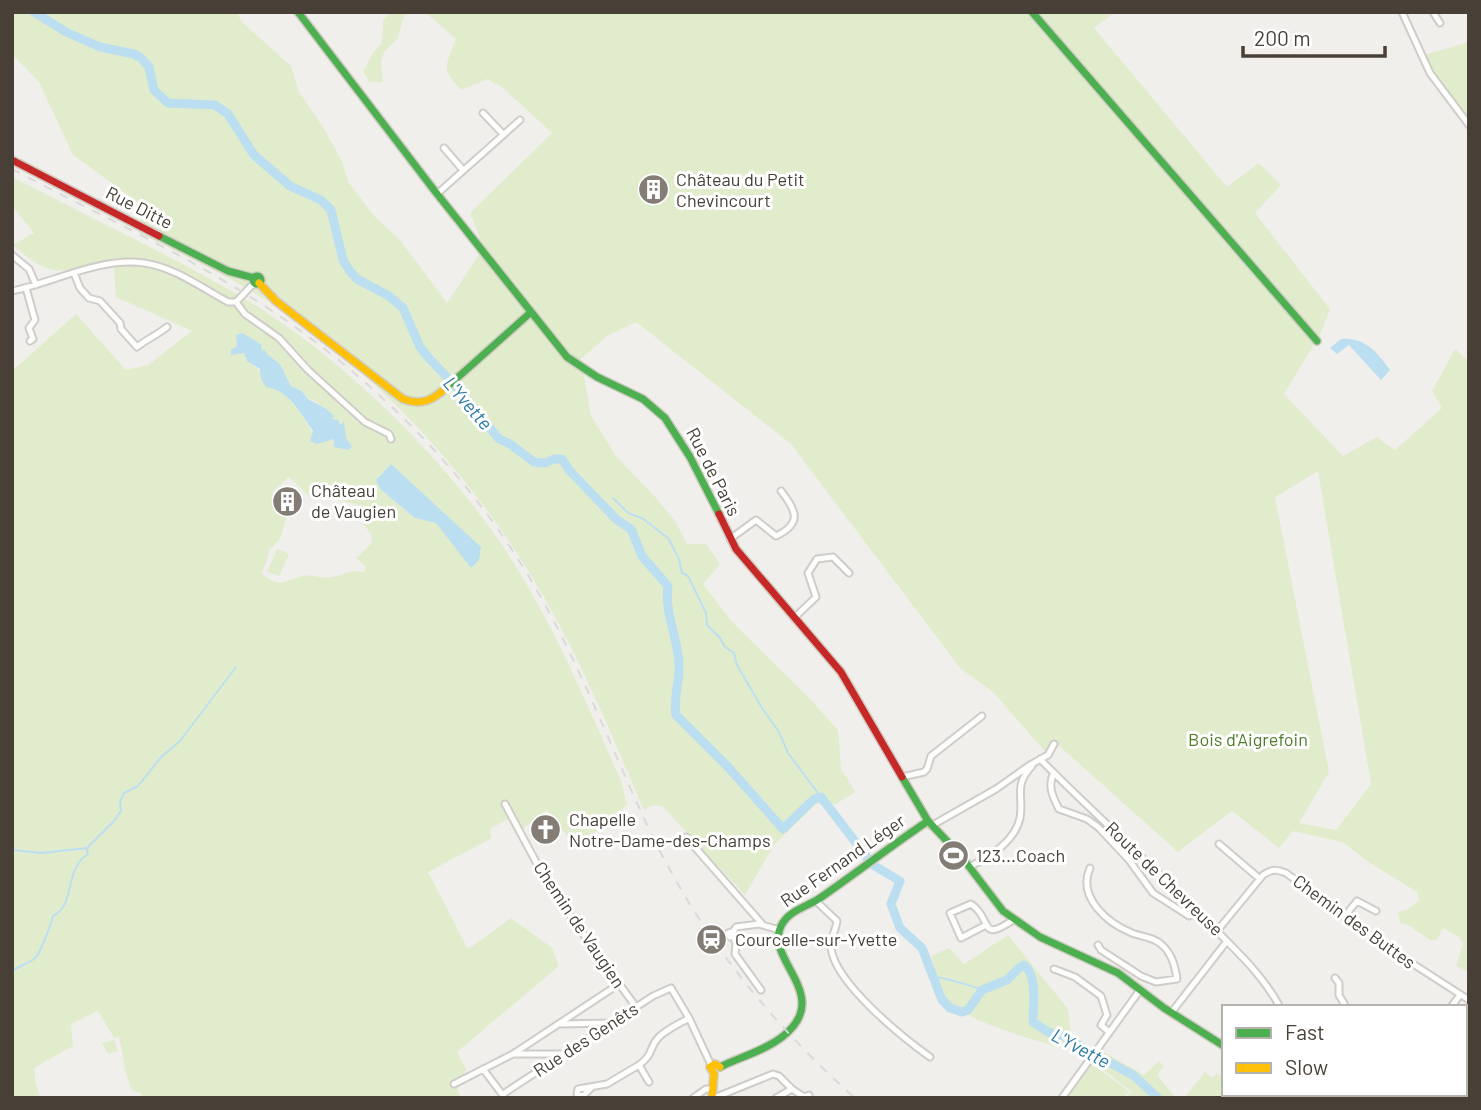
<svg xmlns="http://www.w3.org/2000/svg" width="1481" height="1110" font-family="Barlow,sans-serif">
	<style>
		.green { fill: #e1eccc; fill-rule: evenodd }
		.water { fill: #bbdff0 }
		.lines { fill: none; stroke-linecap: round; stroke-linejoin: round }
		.stream { stroke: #bbdff0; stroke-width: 2 }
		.river { stroke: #bbdff0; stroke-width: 9 }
		.street-casing { stroke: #cfcdc9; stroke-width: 9 }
		.fast-casing { stroke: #d1ccc3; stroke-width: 10 }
		.slow-casing { stroke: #d1ccc3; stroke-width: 10 }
		.jam-casing { stroke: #d1ccc3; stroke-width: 10 }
		.street { stroke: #fdfdfc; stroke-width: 5 }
		.fast { stroke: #4caf50; stroke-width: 7 }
		.slow { stroke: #ffc107; stroke-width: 7 }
		.jam { stroke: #c62828; stroke-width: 7 }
		.rail { stroke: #dadad9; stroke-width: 2; stroke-dasharray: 9 9; stroke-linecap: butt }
		.labels { text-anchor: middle; stroke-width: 6; stroke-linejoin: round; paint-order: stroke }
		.poi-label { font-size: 18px; fill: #484037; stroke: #fff; text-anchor: start }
		.street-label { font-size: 18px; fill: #484037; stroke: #fff }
		.park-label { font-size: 18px; fill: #4e7c28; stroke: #fff }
		.water-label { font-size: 19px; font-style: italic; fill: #2a7ba6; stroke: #fff }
	</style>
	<rect width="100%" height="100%" fill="#f1efec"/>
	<path class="green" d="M12 12H236L243 23 291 66 299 92 323 127 342 161 348 182 376 218 400 240 447 303 484 247 470 213 552 133 503 88 487 79 462 90C440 70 446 64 456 39L425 12H1115L1094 28 1227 187 1259 163 1281 185 1255 213 1330 309 1321 333 1284 394 1343 456 1377 437 1395 450 1442 408 1432 391 1455 349 1469 362V972L1456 966 1463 944 1459 937 1443 928 1437 940H1430L1410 926 1400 923 1398 912 1407 910 1419 900 1417 892 1370 863 1342 842 1293 831 1279 848 1232 811 1178 852 1056 743 1047 754 993 692 960 668 791 444 636 322 607 336 581 359 591 416 616 456 655 497 675 521 687 544H706L720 564 703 584 733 623 809 698 838 730 841 768 855 792 836 804H816L774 845 745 895 663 807 654 805 644 810C613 739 584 666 545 599 484 492 399 396 300 323 250 286 193 260 138 232L143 206 73 155 39 82 12 54ZM1318 471 1371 784 1336 830 1299 823 1329 772 1275 497Z
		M390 12H408L404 16 398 38 384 52 381 61 383 82H369L363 71 374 51 382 43 383 21Z
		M1469 42V122L1457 107 1424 55Z
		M12 177C87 216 164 252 237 294 340 354 452 464 515 565 558 634 589 709 622 783L627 805 576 848 547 810 522 829 513 816 490 829 492 838 428 872 468 949 511 918 552 948 559 966 457 1052 466 1069 457 1091 462 1098H142L141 1093 132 1091 118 1051 108 1054 102 1043 114 1040 126 1072 119 1037 114 1038 98 1011 71 1024 73 1046 34 1068 36 1086 41 1098H12V371L76 314 126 370 148 365 192 331 116 297 114 267 106 261C59 273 51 279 13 245L34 233 12 206ZM238 340 267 354 280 364 291 386 302 391 309 399 315 401 339 425 344 422 346 438 334 439 317 444C306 412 278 387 254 366 247 360 242 350 237 343ZM391 464 412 484 472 568 436 523 415 518 380 489 376 480ZM289 477 311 498 329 492 343 501 362 506 363 523 372 536 371 544 356 558 366 567 364 572C348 569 345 575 331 577 322 579 312 574 303 576 282 581 282 589 262 574L270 549 280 539 287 516 276 503 272 492Z
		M277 549 289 554 279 576 267 572Z
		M1008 935 1068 1009 1073 1051C1042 1042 962 1022 944 997 936 987 935 968 931 956L949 948 964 964Z
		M1102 1051 1144 1075 1159 1061 1164 1066 1157 1075 1176 1098H1126L1131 1091 1094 1063Z
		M1092 1064 1129 1091 1124 1098H1067Z
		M1205 1072 1212 1078 1217 1073 1224 1079V1094H1245L1249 1098H1184Z"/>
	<path class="water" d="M242 333 261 344 262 351 264 349 267 354 280 364 291 386 302 391 308 399 325 408 334 416 332 419 339 420V425L344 422 346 438 352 446 349 450 334 447V439L317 444 310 441 313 431C300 413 289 390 266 387L261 379 260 369 247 361 244 353 231 355V350L237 346 236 335Z
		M1341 339C1365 337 1377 352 1390 370L1381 380 1349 345 1337 354 1330 348Z
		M391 464 481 547 479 560 471 568 436 523 415 518 380 489 376 480Z"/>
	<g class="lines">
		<path class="stream" d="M613 498 628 513 642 518 668 538 679 559 682 573 688 576 706 613 707 625 720 638 725 647 734 653 737 665 762 708 779 732 788 753 821 797
			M12 850 42 853 87 848 114 821 121 811 120 802 124 793 138 786 161 757 180 741 236 667
			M12 971C19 966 27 964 34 959 40 955 51 924 53 916 76 905 64 868 88 854L87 850
			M935 977C940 977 977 987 982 990"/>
		<path class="river" d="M34 12 66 32 100 47 134 54 141 58 149 67 154 90 168 103 215 105 228 114 254 155 290 186 321 200 331 210 343 260 349 270 357 279 389 296 403 308 420 347 427 356 458 389 499 439 510 444 534 462 545 463 554 459H562L569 470 617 520 631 529 642 556 668 586C664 612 678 638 679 664 680 681 673 698 676 715L728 767 783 829 814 799 821 797 873 865 900 881 891 904 900 928 922 948 942 1000 950 1008 962 1012 968 1010 982 990 1007 980 1019 968 1024 965C1038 976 1033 1005 1033 1022L1048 1032 1067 1037 1088 1051 1133 1075 1158 1098"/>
		<defs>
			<path id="street" d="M1402 12 1430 73 1469 125
				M1433 12 1440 23
				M483 113 503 134
				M444 148 463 170
				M437 194 520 120
				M12 255 29 269 36 285
				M74 273 80 288 89 298 100 301 120 323 121 329 137 347C147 339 157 335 167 327
				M26 288 35 320 29 328 33 339 30 341
				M12 291C55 282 100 257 144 263 174 267 202 288 228 302H236
				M236 302 245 314 279 338 308 370 365 422 389 434 391 439
				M236 302 254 283
				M730 539 756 520 776 536C803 523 796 510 781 491
				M794 618 816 597 808 573 817 559 833 557 849 573
				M1040 759C1097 817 1158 870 1214 928 1241 956 1261 973 1280 1007
				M1054 773C1047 785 1053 798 1059 809L1087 819 1098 827 1129 860 1153 893 1189 916 1199 912
				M902 777 924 772 927 769 931 756 982 716
				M505 804 550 888 636 1007
				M931 826 996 789 1030 765 1048 755 1054 744
				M686 837 763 925
				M1219 844 1260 879
				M969 867C989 857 1015 842 1020 818 1024 797 1013 786 1032 766
				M1090 868C1077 897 1107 923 1132 933 1142 937 1154 937 1162 945 1172 954 1175 966 1177 979L1156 982 1141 976 1101 950 1098 945
				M816 901 837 921C836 930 830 938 831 948 835 983 902 1037 930 1057
				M1344 917 1357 901 1376 911
				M986 925 961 938 950 913 971 904C993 918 978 944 1013 920
				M1217 931 1263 875C1272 869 1276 869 1286 873L1376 940 1469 1000
				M731 932 733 935 730 937 728 933Z
				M733 932 736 927 759 924 779 930
				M733 936 736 943 735 954 761 990
				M1054 969 1075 977 1101 996 1107 1015 1101 1025 1109 1032
				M1335 978 1339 983V995L1346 1007
				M1451 1007 1460 995
				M1171 1013 1227 941
				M560 1024 609 1023
				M513 1054H562
				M483 1069 505 1098
				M649 1082 639 1065C655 1053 648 1048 659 1037 667 1029 679 1024 689 1018
				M454 1084 513 1054 619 984
				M591 1088 583 1096 577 1094 578 1089 607 1084 639 1065
				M792 1089 804 1097 809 1095
				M503 1094 653 996 671 988 689 1018 711 1065
				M693 1098 706 1089H713
				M714 1098 773 1074 779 1076 792 1089 776 1098
				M1062 1098 1140 990
				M1382 1098 1384 1094
				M1431 1098 1434 1094"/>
			<path id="fast" d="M298 12 434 190 567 357 597 377 643 399 665 418 690 457 719 514
				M1032 12 1317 341
				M159 236 228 271 254 278
				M253 280a4 4 0 1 1 8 0a4 4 0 1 1-8 0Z
				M447 387 530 313
				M902 777 928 821 961 856 1003 911 1040 937 1118 973 1164 1008 1224 1046
				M720 1067C740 1057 764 1051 782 1037 835 996 764 960 781 926 789 910 807 907 820 898 856 873 891 846 928 821
				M1321 1094 1328 1098"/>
			<path id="slow" d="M259 283 276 301 403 399C422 406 433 400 447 387
				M712 1098 714 1074 710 1067 715 1064 720 1067"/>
			<path id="jam" d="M12 160 159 236
				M719 514 736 549 841 672 902 777"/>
		</defs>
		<use href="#street" class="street-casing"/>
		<use href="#fast" class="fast-casing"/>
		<use href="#slow" class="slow-casing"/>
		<use href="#jam" class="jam-casing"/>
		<use href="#street" class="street"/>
		<use href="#fast" class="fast"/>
		<use href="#slow" class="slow"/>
		<use href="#jam" class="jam"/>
		<path class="rail" d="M12 169C103 217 200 261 284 319 376 383 458 465 518 559 572 643 606 737 648 827 697 931 769 1022 855 1098"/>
	</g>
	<defs>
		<symbol id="building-disc" viewBox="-11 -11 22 22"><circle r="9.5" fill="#837d76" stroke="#fff"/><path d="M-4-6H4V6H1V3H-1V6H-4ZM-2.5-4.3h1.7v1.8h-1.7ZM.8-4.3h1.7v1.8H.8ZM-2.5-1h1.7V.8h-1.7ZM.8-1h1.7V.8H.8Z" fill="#fff"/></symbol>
		<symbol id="church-disc" viewBox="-11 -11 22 22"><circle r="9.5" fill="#837d76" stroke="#fff"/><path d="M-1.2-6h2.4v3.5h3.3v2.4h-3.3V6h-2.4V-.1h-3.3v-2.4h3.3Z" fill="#fff"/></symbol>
		<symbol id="stadium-disc" viewBox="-11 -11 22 22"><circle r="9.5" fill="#837d76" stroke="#fff"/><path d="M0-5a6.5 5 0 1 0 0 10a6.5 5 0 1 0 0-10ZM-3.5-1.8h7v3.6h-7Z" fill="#fff"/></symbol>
		<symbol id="station-disc" viewBox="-11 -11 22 22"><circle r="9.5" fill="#837d76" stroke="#fff"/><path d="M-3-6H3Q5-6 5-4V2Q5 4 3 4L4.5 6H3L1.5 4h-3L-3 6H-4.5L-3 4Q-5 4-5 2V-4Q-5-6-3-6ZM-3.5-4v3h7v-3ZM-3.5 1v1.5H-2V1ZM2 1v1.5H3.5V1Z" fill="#fff"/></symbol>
	</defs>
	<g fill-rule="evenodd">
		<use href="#building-disc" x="636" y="172" width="35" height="35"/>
		<use href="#building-disc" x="270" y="484" width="35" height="35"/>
		<use href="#church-disc" x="528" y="812" width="35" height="35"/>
		<use href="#stadium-disc" x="936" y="838" width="35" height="35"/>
		<use href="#station-disc" x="694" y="922" width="35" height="35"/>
	</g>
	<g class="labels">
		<g class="poi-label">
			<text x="676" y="186">Château du Petit<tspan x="676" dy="21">Chevincourt</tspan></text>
			<text x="311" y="497">Château<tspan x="311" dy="21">de Vaugien</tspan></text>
			<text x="569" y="826">Chapelle<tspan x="569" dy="21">Notre-Dame-des-Champs</tspan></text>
			<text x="976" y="862">123...Coach</text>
			<text x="735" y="946">Courcelle-sur-Yvette</text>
		</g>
		<g class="street-label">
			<text transform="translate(139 208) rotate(27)" y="6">Rue Ditte</text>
			<text transform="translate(713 472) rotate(63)" y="6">Rue de Paris</text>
			<text transform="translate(843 861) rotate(-35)" y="6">Rue Fernand Léger</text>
			<text transform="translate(1164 879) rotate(44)" y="6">Route de Chevreuse</text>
			<text transform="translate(1354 922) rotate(36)" y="6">Chemin des Buttes</text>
			<text transform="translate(579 925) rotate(56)" y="6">Chemin de Vaugien</text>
			<text transform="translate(586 1040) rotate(-33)" y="6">Rue des Genêts</text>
		</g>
		<g class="park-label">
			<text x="1248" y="746">Bois d'Aigrefoin</text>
		</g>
		<g class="water-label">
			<text transform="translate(468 403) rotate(49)" y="7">L'Yvette</text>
			<text transform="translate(1081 1048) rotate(28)" y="7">L'Yvette</text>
		</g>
	</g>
	<rect width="1481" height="1110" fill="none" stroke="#484037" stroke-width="28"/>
	<rect x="1222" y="1005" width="245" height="91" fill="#ffffff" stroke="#b6b3af" stroke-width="2"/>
	<rect x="1236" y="1028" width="35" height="10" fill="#4caf50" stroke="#b6b3af" stroke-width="2"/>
	<text x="1285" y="1040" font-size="21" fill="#484037">Fast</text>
	<rect x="1236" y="1063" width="35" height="10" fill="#ffc107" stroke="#b6b3af" stroke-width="2"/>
	<text x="1285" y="1075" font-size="21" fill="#484037">Slow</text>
	<path d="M1243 46v10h142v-10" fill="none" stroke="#484037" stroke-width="3.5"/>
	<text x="1254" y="46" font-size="21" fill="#484037" stroke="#ffffff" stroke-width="5" paint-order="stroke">200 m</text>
</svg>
